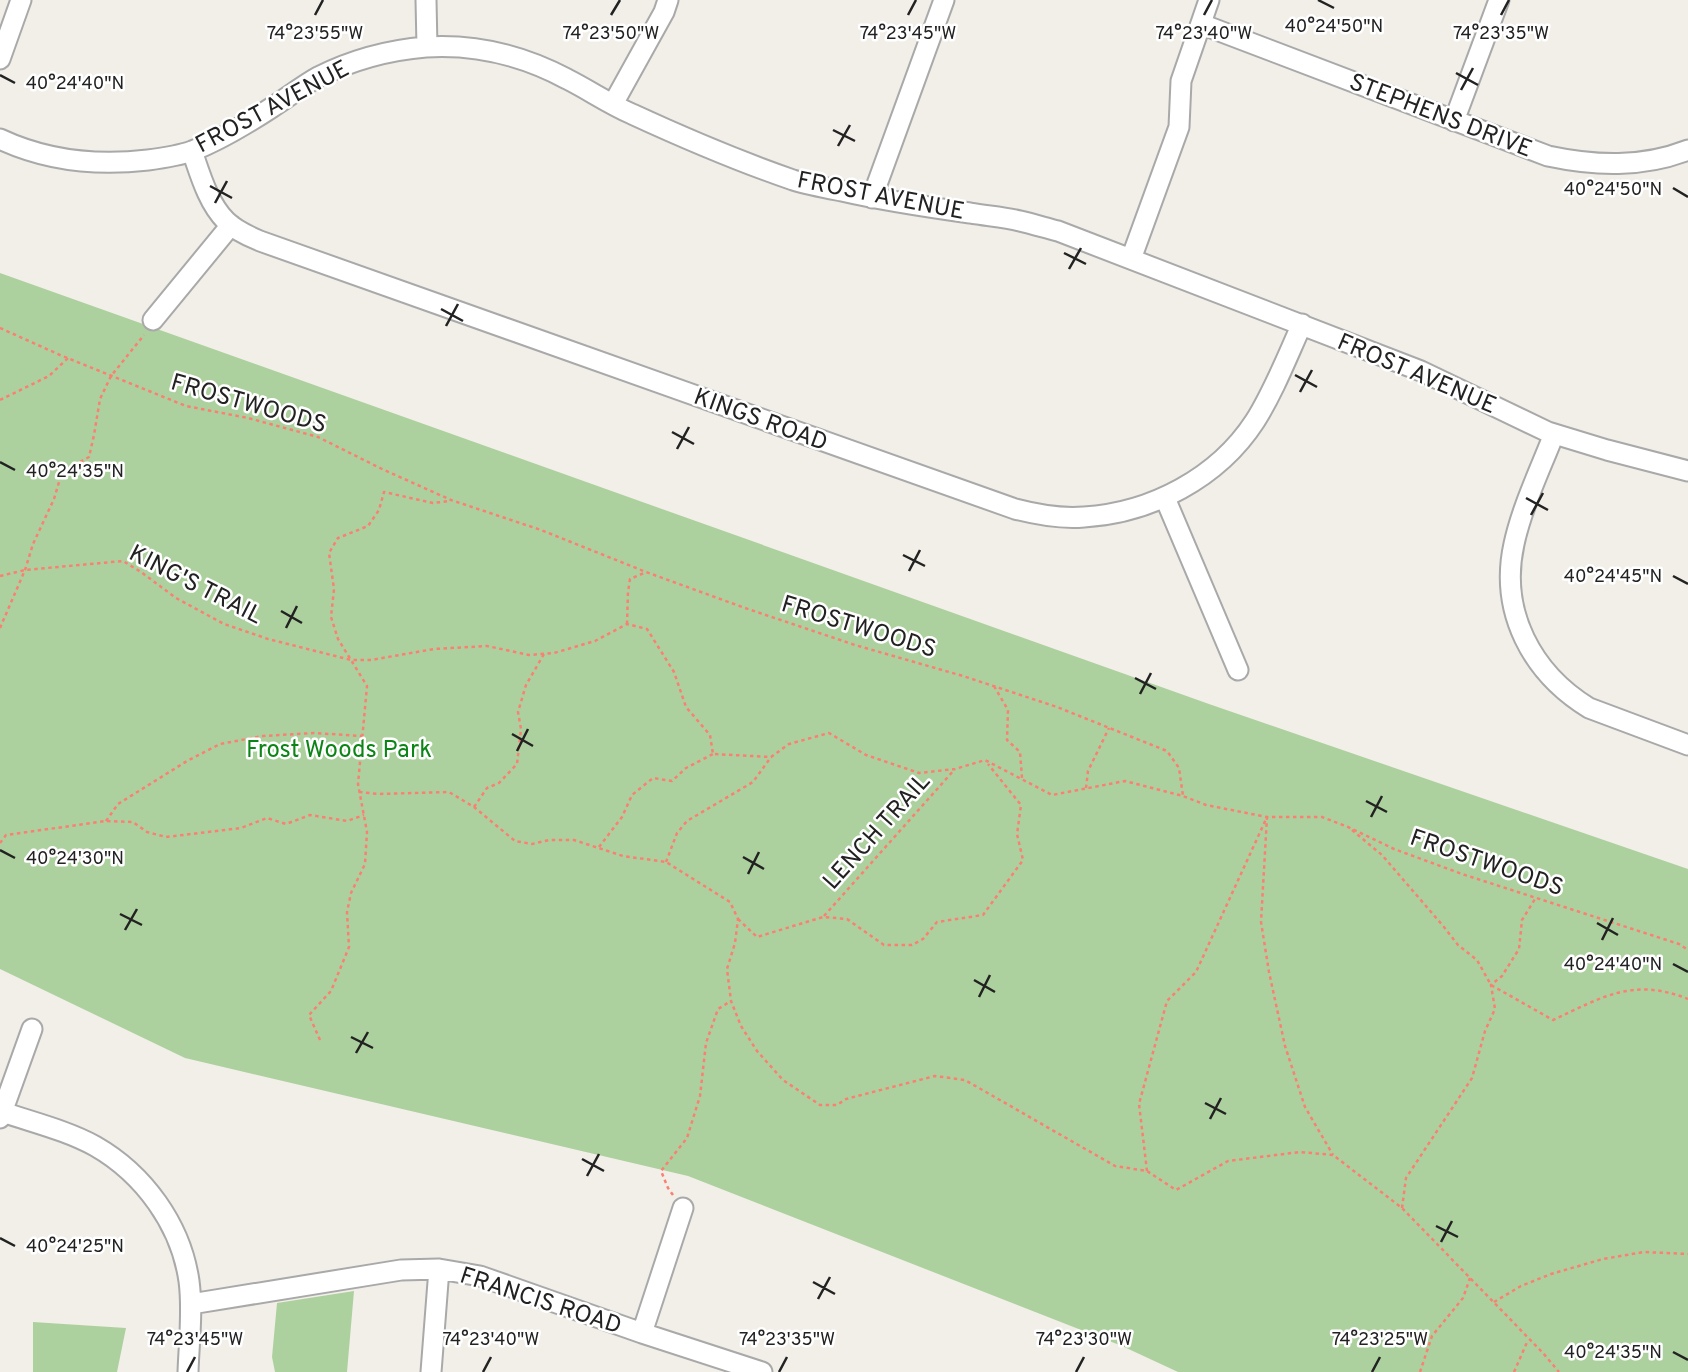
<svg xmlns="http://www.w3.org/2000/svg" width="1688" height="1372" font-family="Overpass,sans-serif">
	<style>
		.forest { fill: #add19e }
		.lines { fill: none; stroke-linecap: round; stroke-linejoin: round }
		.minor-casing { stroke: #a9a9a9; stroke-width: 23 }
		.path { stroke: #fa8072; stroke-width: 2.5; stroke-dasharray: 3.5 3.5; stroke-linecap: butt }
		.minor { stroke: #fff; stroke-width: 19 }
		.ticks { fill: none; stroke: #222; stroke-width: 2.5 }
		.labels { text-anchor: middle; stroke-width: 5; stroke-linejoin: round; paint-order: stroke }
		.street-label { font-size: 24px; fill: #222; stroke: #fff }
		.park-label { font-size: 24px; fill: #0c8416; stroke: #fff }
		.ticks-label { font-size: 18px; text-anchor: middle; fill: #222; stroke: #fff; stroke-width: 5; stroke-linejoin: round; paint-order: stroke }
	</style>
	<rect width="100%" height="100%" fill="#f2efe9"/>
	<path class="forest" d="M0 273 1209 704 1688 869V1372H1178L1122 1346 688 1176 185 1058 0 969Z
		M354 1291 347 1372H275L272 1357 277 1303Z
		M33 1322 126 1328 117 1372H33Z"/>
	<g class="lines">
		<defs>
			<path id="minor" d="M426 0 427 47
				M1201 24 1548 156C1595 166 1642 168 1688 150
				M0 59 21 0
				M613 104 664 12 668 0
				M1454 121 1499 0
				M0 139C47 161 97 166 148 160 163 158 178 156 192 151 218 141 248 123 271 108 287 98 302 86 318 77 352 60 389 50 426 47 475 44 524 56 567 79 589 90 609 104 632 114 684 138 738 161 793 180 809 185 826 188 842 191 885 201 927 207 970 213 987 216 1004 217 1020 221 1033 224 1046 228 1058 231L1421 371 1548 432 1607 450 1688 471
				M192 151C200 174 208 203 226 221 235 230 248 236 260 241L1015 509C1038 515 1061 519 1084 517 1151 513 1218 478 1255 421 1274 391 1287 357 1302 324
				M872 198 944 0
				M1131 259 1179 127 1181 81 1209 0
				M153 320 231 225
				M1554 434C1540 470 1522 507 1514 544 1499 612 1532 673 1589 708L1688 745
				M1165 498 1238 670
				M0 1111C31 1122 66 1130 95 1146 144 1174 181 1225 189 1281 193 1311 189 1342 188 1372
				M0 1118 32 1029
				M191 1304 401 1270 439 1269 480 1276 642 1333 762 1372
				M642 1333 683 1208
				M431 1372 439 1269"/>
		</defs>
		<use href="#minor" class="minor-casing"/>
		<path class="path" d="M0 328 60 355 186 406 248 418 318 437 382 469 451 500 541 530 646 572 745 608 855 645 963 676 1057 707 1167 751 1179 768 1183 796
			M0 400 49 376 68 358
			M0 576 25 570 123 561 141 572 176 598 224 624 268 639 351 660H371L434 649 487 646 529 655 554 653 595 641 627 624 647 629 674 672 686 707 710 735 713 754 771 757 789 744 829 733 866 755 919 773 955 769 985 760 1052 795 1125 781 1183 796 1206 805 1267 817H1322L1348 827 1394 849 1462 874 1679 944 1688 950
			M627 624 628 592 630 579 644 573
			M0 628 25 570 33 544 54 499 62 472 89 457 94 435 100 399 111 376 144 335
			M994 686 1008 710 1007 740 1020 752 1022 778
			M1086 788 1088 771 1109 728
			M359 792 379 794 449 792 474 807 515 841 532 844 549 840H574L623 856 666 862 730 902 738 919 735 943 727 969 731 1001 741 1026 757 1051 783 1080 820 1105H837L846 1099 935 1076 965 1080 1115 1166 1147 1171 1176 1190 1228 1161 1300 1152 1333 1155 1402 1208 1543 1353 1559 1372
			M474 807 487 788 499 783 517 764 521 729 518 712 526 685 544 654
			M106 821 118 804 187 761 220 744 263 736 314 733 362 736
			M1352 830 1382 855 1444 927 1458 945 1477 960 1491 985 1553 1020C1603 997 1633 977 1688 999
			M0 843 6 835 106 821 133 822 147 832 166 837 241 828 267 818 286 824 310 815 347 821 364 815
			M599 847 622 817 632 795 653 778 672 781 686 768 713 754
			M666 862 677 833 687 821 753 782 771 757
			M824 916 955 769
			M738 919 757 937 823 917 847 919 884 945H912L923 939 937 922 983 915 1023 860 1017 834 1021 805 988 764
			M320 1040 309 1015 331 991 349 947 347 912 351 893 365 864 367 832 358 784 367 686 338 639 331 617 334 589 329 553 338 538 368 526 379 510 384 492 433 503 450 501
			M1147 1171 1139 1104 1167 1001 1196 972 1267 817 1261 922 1269 972 1285 1046 1305 1107 1333 1155
			M673 1195 668 1188 661 1171 687 1138 700 1096 706 1043 718 1009 731 1001
			M1402 1208 1406 1178 1472 1078 1485 1031 1495 1009 1491 985 1502 976 1519 949 1522 920 1535 899
			M1494 1302 1521 1286 1551 1274 1603 1259 1644 1252 1688 1254
			M1420 1372 1432 1336 1463 1298 1470 1278
			M1514 1372 1528 1340"/>
		<use href="#minor" class="minor"/>
	</g>
	<path class="ticks" d="M1318 0 1334 8M315 15 323 0M611 15 620 0M908 15 916 0M1204 15 1212 0M1501 15 1509 0M1456 73 1478 85M0 75 15 83M1461 90 1473 68M833 130 855 141M838 146 850 125M210 186 232 198M1673 188 1688 197M215 203 227 181M1064 253 1086 264M1069 269 1081 248M441 309 463 321M446 326 458 304M1295 375 1317 387M1300 392 1312 370M672 432 694 444M677 449 689 427M0 462 15 470M1526 498 1548 510M1531 515 1543 493M903 555 925 566M909 571 920 550M1673 576 1688 584M281 611 302 623M286 628 297 606M1135 678 1156 689M1140 694 1151 673M512 734 533 746M517 751 528 729M1366 801 1387 812M1371 817 1382 796M0 850 15 858M743 857 764 869M748 874 759 852M120 914 142 925M1597 923 1618 935M125 930 137 909M1602 940 1613 918M1673 964 1688 972M974 980 995 992M979 997 990 975M351 1037 373 1048M356 1053 368 1032M1205 1103 1226 1114M1210 1119 1221 1098M582 1159 604 1171M587 1176 599 1154M1436 1226 1458 1237M0 1238 15 1246M1441 1242 1452 1221M813 1282 835 1294M818 1299 830 1277M1673 1352 1688 1360M187 1372 195 1357M483 1372 491 1357M779 1372 787 1357M1076 1372 1084 1357M1372 1372 1380 1357"/>
	<g class="labels">
		<g class="street-label">
			<text transform="translate(272 106) rotate(-28)" y="8">FROST AVENUE</text>
			<text transform="translate(1441 115) rotate(21)" y="8">STEPHENS DRIVE</text>
			<text transform="translate(881 195) rotate(11)" y="8">FROST AVENUE</text>
			<text transform="translate(1417 373) rotate(23)" y="8">FROST AVENUE</text>
			<text transform="translate(249 403) rotate(16)" y="8">FROSTWOODS</text>
			<text transform="translate(761 419) rotate(20)" y="8">KINGS ROAD</text>
			<text transform="translate(196 584) rotate(27)" y="8">KING'S TRAIL</text>
			<text transform="translate(859 626) rotate(17)" y="8">FROSTWOODS</text>
			<text transform="translate(876 831) rotate(-48)" y="8">LENCH TRAIL</text>
			<text transform="translate(1487 862) rotate(19)" y="8">FROSTWOODS</text>
			<text transform="translate(541 1300) rotate(18)" y="8">FRANCIS ROAD</text>
		</g>
		<g class="park-label">
			<text x="339" y="757">Frost Woods Park</text>
		</g>
	</g>
	<g class="ticks-label">
		<text x="1334" y="32">40°24'50"N</text>
		<text x="315" y="39">74°23'55"W</text>
		<text x="611" y="39">74°23'50"W</text>
		<text x="908" y="39">74°23'45"W</text>
		<text x="1204" y="39">74°23'40"W</text>
		<text x="1501" y="39">74°23'35"W</text>
		<text x="75" y="89">40°24'40"N</text>
		<text x="1613" y="195">40°24'50"N</text>
		<text x="75" y="477">40°24'35"N</text>
		<text x="1613" y="582">40°24'45"N</text>
		<text x="75" y="864">40°24'30"N</text>
		<text x="1613" y="970">40°24'40"N</text>
		<text x="75" y="1252">40°24'25"N</text>
		<text x="195" y="1345">74°23'45"W</text>
		<text x="491" y="1345">74°23'40"W</text>
		<text x="787" y="1345">74°23'35"W</text>
		<text x="1084" y="1345">74°23'30"W</text>
		<text x="1380" y="1345">74°23'25"W</text>
		<text x="1613" y="1358">40°24'35"N</text>
	</g>
</svg>
